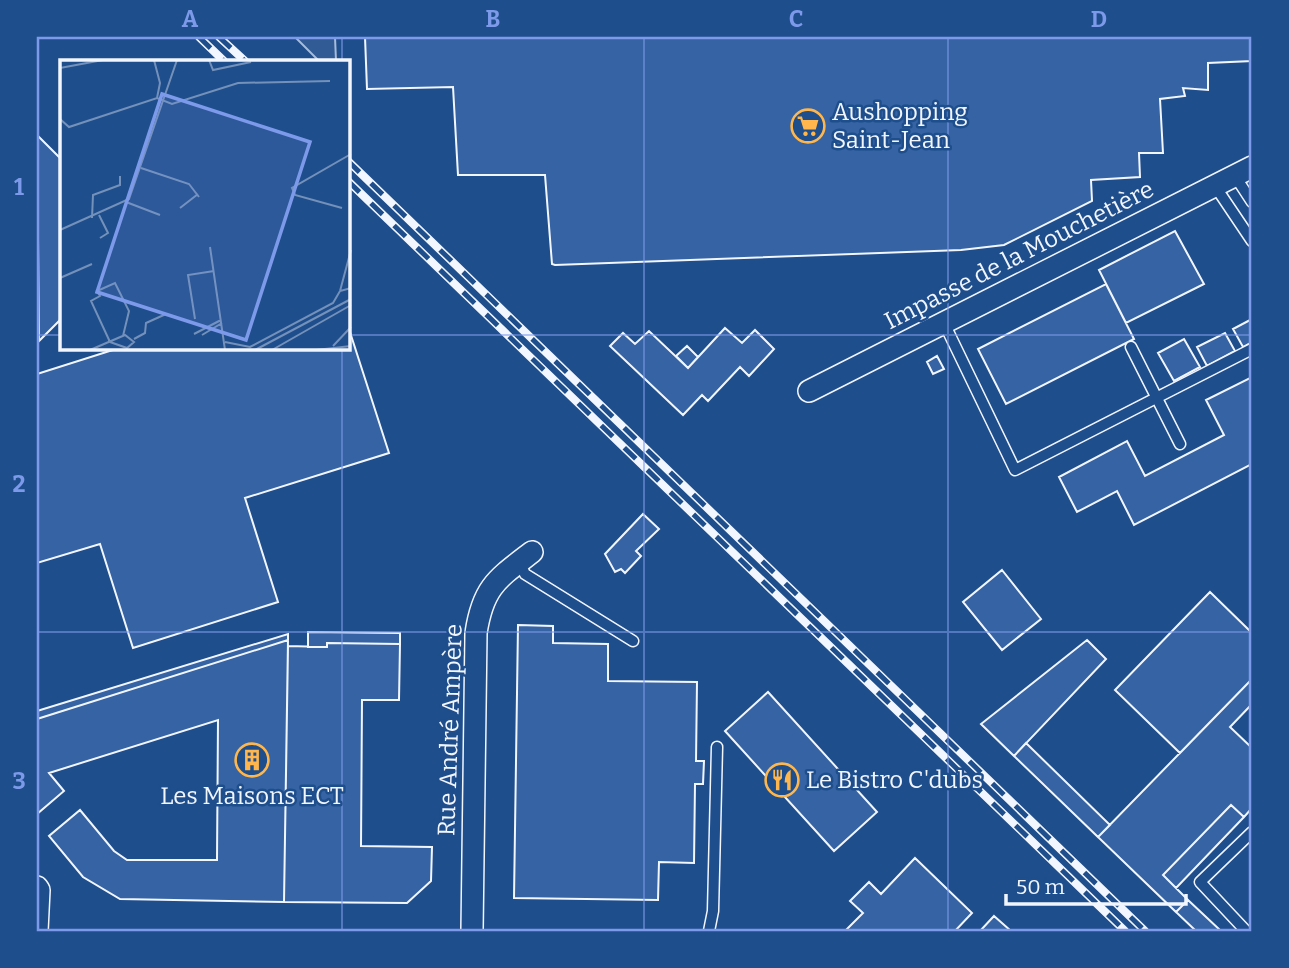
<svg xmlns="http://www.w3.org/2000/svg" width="1289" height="968" font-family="Bitter,serif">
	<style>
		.built { fill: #305b95; stroke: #a8bbd7; stroke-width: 2 }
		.building { fill: #3563a3; stroke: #f2f6ff; stroke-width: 2 }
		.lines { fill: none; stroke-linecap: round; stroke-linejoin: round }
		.lane-casing { stroke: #f2f6ff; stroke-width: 13 }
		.street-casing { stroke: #f2f6ff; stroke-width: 24 }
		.lane { stroke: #1f4e8c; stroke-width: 10 }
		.street { stroke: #1f4e8c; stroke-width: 21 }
		.rail-casing { stroke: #f2f6ff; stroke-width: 8 }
		.rail { stroke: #1f4e8c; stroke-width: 5; stroke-dasharray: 16; stroke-linecap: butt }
		.grid { fill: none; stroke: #7d9aea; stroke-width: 2; stroke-opacity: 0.55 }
		.labels { text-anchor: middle; stroke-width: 5; stroke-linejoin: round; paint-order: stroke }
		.poi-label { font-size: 24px; fill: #f2f6ff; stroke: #1f4e8c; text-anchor: start }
		.street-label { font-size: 24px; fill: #f2f6ff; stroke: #1f4e8c }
		.inset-road { fill: none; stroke: #7391ba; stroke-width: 2 }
		.view { fill: #7d9aea; fill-opacity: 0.15; stroke: #7d9aea; stroke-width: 3.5 }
		.inset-edge { fill: none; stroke: #f2f6ff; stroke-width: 3.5 }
		.neatline { fill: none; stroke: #7d9aea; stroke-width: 2.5 }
		.grid-label { font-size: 23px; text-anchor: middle; font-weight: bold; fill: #7d9aea }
	</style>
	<rect width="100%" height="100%" fill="#1f4e8c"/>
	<path class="built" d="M295 37H335L336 61H319Z"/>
	<path class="building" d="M365 37H1252V61L1208 63V90L1183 88 1185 96 1160 99 1163 153H1139L1140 177 1091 180 1092 201 1004 245 961 250 555 265 552 264 545 175H458L453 87 367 89Z
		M37 135 61 159V319L39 341Z
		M1175 231 1204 284 1126 323 1099 270Z
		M1106 284 1134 339 1006 404 978 349Z
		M1252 319V342L1243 347 1233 329Z
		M348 326 389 453 245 498 278 602 133 648 100 544 37 563V374L119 348H348Z
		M725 328 742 343 755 330 774 349 749 376 740 367 708 401 702 395 683 415 610 346 623 333 635 344 649 331 688 368Z
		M1225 333 1235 351 1207 366 1197 347Z
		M1184 339 1200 367 1174 381 1158 353Z
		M687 346 698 357 688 368 676 356Z
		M937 356 944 369 933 374 927 362Z
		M1252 377V464L1134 525 1117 491 1077 512 1059 477 1127 441 1145 476 1224 435 1206 400Z
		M643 514 659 529 636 551 641 556 625 573 621 569 615 572 605 554Z
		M1002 570 1041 619 1002 650 963 602Z
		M1210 592 1252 633V679L1180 753 1115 690Z
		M518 625 553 626V643L608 644V681L697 682 696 761H704L703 784H695L694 863 659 862 658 900 514 898Z
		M308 632 400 633V644L327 643V647H308Z
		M288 634V640L37 719V711Z
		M288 640 284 902 120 899 83 877 49 836 80 810 114 851 127 860H217L218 720 49 773 64 791 37 814V719Z
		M1087 640 1106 659 1014 756 981 724Z
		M327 643 400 644 399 700H362L361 846 432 847 431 881 407 903 284 902 288 646 327 647Z
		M1252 679V704L1230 727 1252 748V808L1244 817 1231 805 1163 875 1188 900 1176 912 1098 837Z
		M768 692 877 812 834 851 725 731Z
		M1026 743 1110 825 1098 837 1014 756Z
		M1231 805 1244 817 1176 888 1163 875Z
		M915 858 972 913 955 931H845L863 913 850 901 869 882 881 894Z
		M1188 900 1221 931H1196L1176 912Z
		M994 916 1011 931H980Z"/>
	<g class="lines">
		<defs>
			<path id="lane" d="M1235 176 1252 202
				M1215 186 1252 241
				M944 323 1015 470 1252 349
				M1131 347 1180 444
				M519 562 525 574 633 641
				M709 931 713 911 717 747
				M1246 931 1200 882 1252 832"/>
			<path id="street" d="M809 391 1252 167
				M37 887 39 890 37 931
				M472 931 476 633C483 587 497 579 532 552"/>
		</defs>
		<use href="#lane" class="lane-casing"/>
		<use href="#street" class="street-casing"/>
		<use href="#lane" class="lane"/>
		<use href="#street" class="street"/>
		<defs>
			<path id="rail" d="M199 37 224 61
				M219 37 245 61
				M348 161 1145 931
				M348 181 1125 931"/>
		</defs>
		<use href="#rail" class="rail-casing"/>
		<use href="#rail" class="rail"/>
	</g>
	<path class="grid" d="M342 37V61M644 37V931M948 37V931M37 335H61M348 335H1252M342 348V931M37 632H1252"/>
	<defs>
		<symbol id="supermarket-ring" viewBox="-11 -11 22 22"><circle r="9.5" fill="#1f4e8c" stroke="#ffb74d" stroke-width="1.5"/><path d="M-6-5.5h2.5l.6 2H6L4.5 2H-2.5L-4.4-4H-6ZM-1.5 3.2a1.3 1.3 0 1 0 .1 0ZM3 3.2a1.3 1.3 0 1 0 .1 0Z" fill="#ffb74d"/></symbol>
		<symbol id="building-ring" viewBox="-11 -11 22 22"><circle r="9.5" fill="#1f4e8c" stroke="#ffb74d" stroke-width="1.5"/><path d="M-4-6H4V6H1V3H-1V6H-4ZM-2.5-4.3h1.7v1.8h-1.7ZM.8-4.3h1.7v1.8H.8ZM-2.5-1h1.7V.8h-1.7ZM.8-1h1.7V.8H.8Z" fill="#ffb74d"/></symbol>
		<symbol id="restaurant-ring" viewBox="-11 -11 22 22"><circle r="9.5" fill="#1f4e8c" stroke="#ffb74d" stroke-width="1.5"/><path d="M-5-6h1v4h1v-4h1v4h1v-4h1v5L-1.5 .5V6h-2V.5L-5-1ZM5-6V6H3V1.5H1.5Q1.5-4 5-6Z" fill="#ffb74d"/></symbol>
	</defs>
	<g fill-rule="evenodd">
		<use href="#supermarket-ring" x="789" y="107" width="38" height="38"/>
		<use href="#building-ring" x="233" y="741" width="38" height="38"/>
		<use href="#restaurant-ring" x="763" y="761" width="38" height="38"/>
	</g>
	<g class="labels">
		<g class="poi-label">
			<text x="832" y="120">Aushopping<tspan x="832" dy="28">Saint-Jean</tspan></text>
			<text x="806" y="788">Le Bistro C'dubs</text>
			<text x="252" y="804" text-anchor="middle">Les Maisons ECT</text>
		</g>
		<g class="street-label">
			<text transform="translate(1019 255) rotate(-27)" y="8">Impasse de la Mouchetière</text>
			<text transform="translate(450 730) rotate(-88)" y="8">Rue André Ampère</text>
		</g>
	</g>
	<g transform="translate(60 60)">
		<rect width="290" height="290" fill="#1f4e8c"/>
		<path class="inset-road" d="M94 0 100 23 97 38M149 0 153 10 191 2M0 8 43 0M0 59 9 67 97 38 112 44 178 23 270 21M81 108 129 124 139 137M66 142 100 155M120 148 138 134M282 148 235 135 232 128 291 94M39 155 48 173 40 178M32 158 33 135 60 125V116M0 170 69 139 117 0M150 187 165 290M0 218 32 204M280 231 291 190M135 259 128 215 154 211M134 274 161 260M142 275 162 263M74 279 85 273 86 263 106 254M50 282 31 241 40 236 37 231 55 223 69 251 63 276M165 282 190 287 273 243 280 231 291 228M273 286 291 267M30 290 65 275 74 282 67 288 50 282M195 290 291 239M212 290 291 245M256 290 291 286"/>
		<path class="view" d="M102 34 250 82 186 280 37 232Z"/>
		<rect width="290" height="290" class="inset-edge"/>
	</g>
	<rect width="1289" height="968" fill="none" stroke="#1f4e8c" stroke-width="77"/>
	<path d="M1006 894v10h180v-10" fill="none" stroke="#f2f6ff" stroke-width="3.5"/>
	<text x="1016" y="894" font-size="21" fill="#f2f6ff" stroke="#1f4e8c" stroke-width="5" paint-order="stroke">50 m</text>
	<rect x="38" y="38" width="1212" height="892" class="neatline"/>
	<g class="grid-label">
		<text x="190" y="27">A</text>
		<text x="493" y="27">B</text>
		<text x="796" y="27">C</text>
		<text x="1099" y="27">D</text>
		<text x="19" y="195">1</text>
		<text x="19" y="492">2</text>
		<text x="19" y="789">3</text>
	</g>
</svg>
